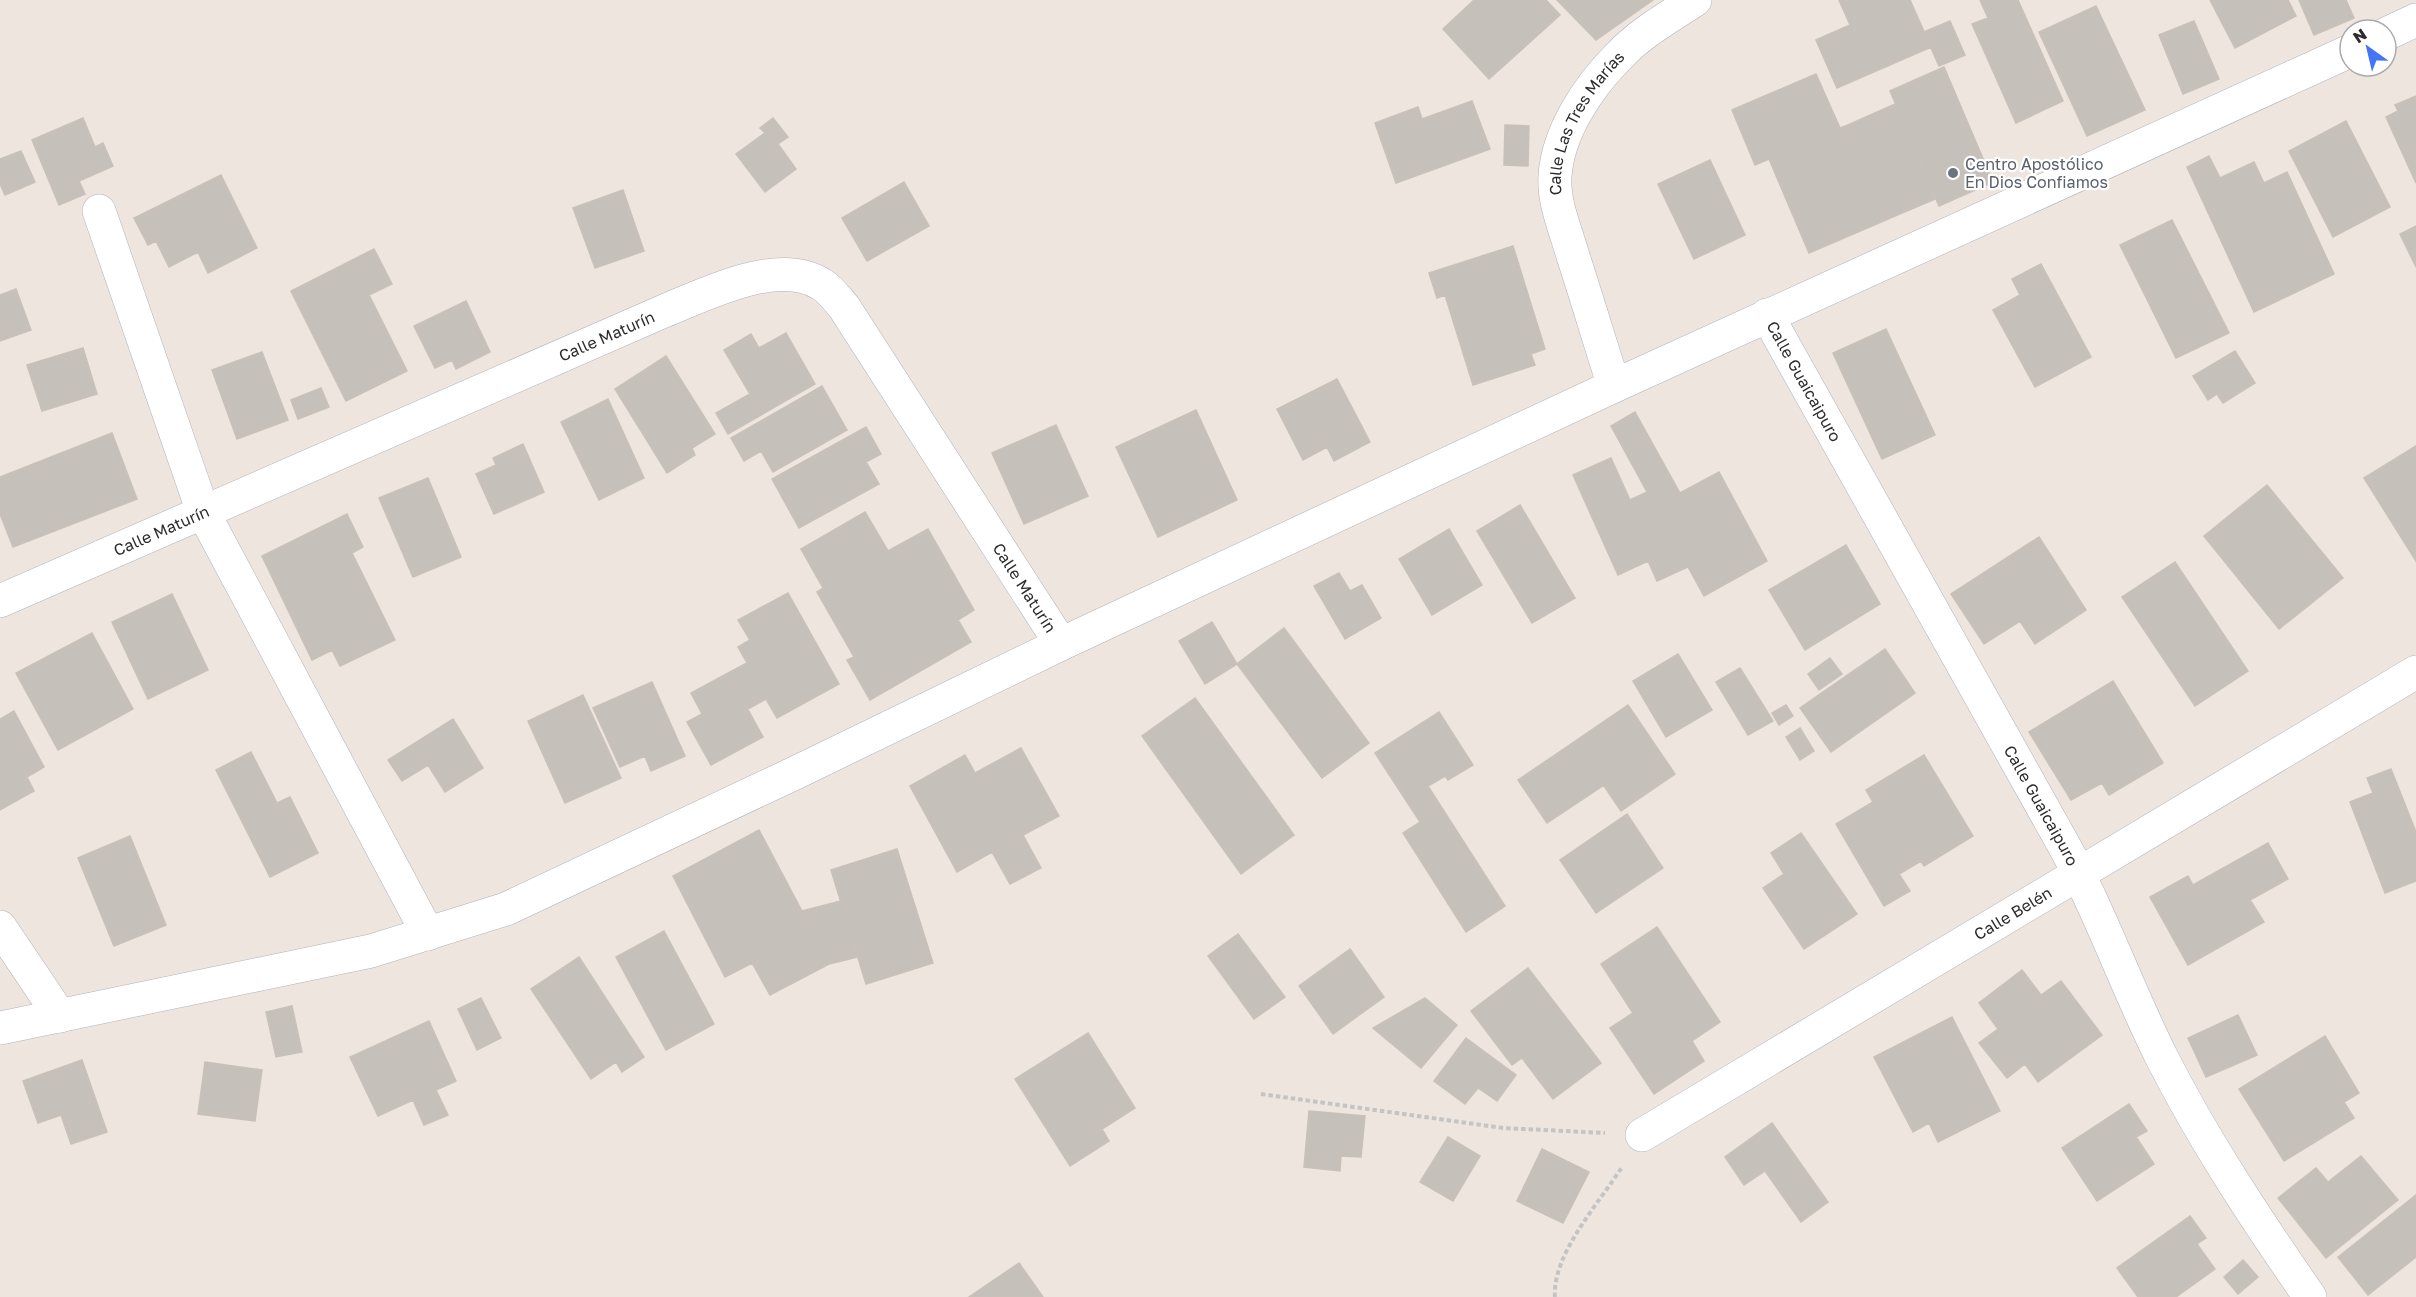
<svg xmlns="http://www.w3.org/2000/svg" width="2416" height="1297" font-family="'Golos Text',sans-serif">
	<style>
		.building { fill: #c6c0ba; stroke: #c9c1b8; stroke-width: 1.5 }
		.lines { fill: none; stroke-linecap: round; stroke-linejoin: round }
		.minor-casing { stroke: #afb2bc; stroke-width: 34 }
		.path { stroke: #c4c4c4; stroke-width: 4; stroke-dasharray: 4.5 3; stroke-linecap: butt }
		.minor { stroke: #fff; stroke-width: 33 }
		.worship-dot { fill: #6b7280; stroke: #fff; stroke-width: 2 }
		.labels { text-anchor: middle; stroke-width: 4.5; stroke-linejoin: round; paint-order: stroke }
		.street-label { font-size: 16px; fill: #2c2c2c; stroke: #fff }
		.worship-label { font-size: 16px; fill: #5b616d; stroke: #fff; text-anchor: start }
	</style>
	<rect width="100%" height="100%" fill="#ede5de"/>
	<path class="building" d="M1474 0H1546L1560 15 1489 79 1443 29Z
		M1557 0H1653L1596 40Z
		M1839 0H1910L1931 47 1837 88 1816 40 1850 25Z
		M1980 0H2018L2063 101 2016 123 1972 24 1988 18Z
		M2210 0H2288L2296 16 2235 48Z
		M2299 0H2346L2354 18 2314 35Z
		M2096 6 2145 110 2087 136 2039 32Z
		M1950 21 1965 55 1939 66 1924 32Z
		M2194 21 2219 79 2183 94 2159 35Z
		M1944 67 1993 182 1939 206 1890 91Z
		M1816 74 1840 128 1848 125 1888 219 1809 253 1769 159 1755 165 1732 110Z
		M2416 96V183L2386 117 2398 111 2395 105Z
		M1472 101 1490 149 1396 183 1375 123 1418 107 1422 119Z
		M1895 104 1935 199 1888 219 1848 125Z
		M83 118 95 147 103 143 113 166 79 181 85 194 59 205 32 140Z
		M773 118 788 137 778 144 796 169 765 192 736 154 765 133 760 128Z
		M2346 121 2390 207 2333 237 2289 151Z
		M1505 125 1529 126 1528 166 1504 165Z
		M21 151 35 182 5 195 0 184V159Z
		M2209 156 2220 178 2254 162 2264 183 2287 172 2334 274 2254 312 2187 167Z
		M1710 160 1745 235 1694 259 1658 184Z
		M221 175 257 248 208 273 198 252 169 267 156 241 148 245 134 218Z
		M904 182 929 226 867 261 842 218Z
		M623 190 644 251 595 268 573 208Z
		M2172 220 2229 333 2176 358 2120 245Z
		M2416 226V267L2400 234Z
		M1513 246 1545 349 1531 354 1535 365 1473 385 1445 295 1437 298 1429 273Z
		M374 249 392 284 369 295 407 371 346 401 291 291Z
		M2041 264 2091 357 2035 387 1993 310 2020 295 2012 279Z
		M16 289 31 330 0 341V295Z
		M466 301 490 352 456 369 452 360 435 368 414 326Z
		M1886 329 1935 435 1882 459 1833 353Z
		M786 333 815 384 728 434 716 413 750 394 724 350 751 334 759 348Z
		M83 348 97 394 42 411 27 365Z
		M2235 351 2255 383 2223 403 2217 394 2208 400 2193 376Z
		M262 352 288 420 237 439 212 370Z
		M666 356 715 434 692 448 695 455 667 473 615 389Z
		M1337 379 1370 442 1334 461 1327 447 1303 460 1277 409Z
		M822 386 847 430 773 472 761 451 744 461 731 438Z
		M321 388 329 407 298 419 291 400Z
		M608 399 644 478 599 500 561 422Z
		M1196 410 1237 500 1158 537 1116 447Z
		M1635 412 1680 493 1719 472 1767 561 1704 596 1611 426Z
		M1056 425 1088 496 1024 524 992 453Z
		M866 427 881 454 866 462 879 484 799 528 772 479Z
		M112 433 137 499 13 547 0 514V477Z
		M523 444 544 492 494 514 476 474 496 465 493 458Z
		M2416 446V561L2364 478Z
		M1611 458 1630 500 1647 492 1688 567 1657 581 1648 561 1618 575 1573 475Z
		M428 478 461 557 413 577 379 498Z
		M2267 485 2343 578 2279 629 2204 536Z
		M1520 505 1575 598 1532 623 1477 531Z
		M865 512 888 551 928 529 974 610 958 620 971 642 870 700 847 660 854 657 817 592 823 588 801 549Z
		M347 514 363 547 352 553 395 640 340 666 332 650 312 660 262 556Z
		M1449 529 1482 585 1432 615 1399 559Z
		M2039 537 2086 610 2035 644 2020 621 1984 644 1951 594Z
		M1846 545 1880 604 1805 650 1769 590Z
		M2175 562 2248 671 2195 706 2122 597Z
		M1339 573 1350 591 1362 585 1381 618 1345 639 1314 586Z
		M788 593 839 684 777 718 766 699 748 709 728 673 747 663 738 647 750 640 738 620Z
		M172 594 208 670 148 699 112 622Z
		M1212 622 1237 664 1205 684 1179 641Z
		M1284 628 1369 743 1322 778 1237 664Z
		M92 633 133 709 58 750 16 673Z
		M1885 649 1915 693 1831 752 1800 708Z
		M1678 654 1712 710 1666 737 1633 681Z
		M1830 658 1842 674 1819 690 1808 674Z
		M1740 668 1773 721 1748 735 1716 682Z
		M728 673 763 737 711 765 687 722 702 714 691 693Z
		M2113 681 2163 763 2109 795 2102 783 2071 800 2029 732Z
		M652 682 685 756 651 771 645 756 620 767 593 708Z
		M583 695 621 778 565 803 528 721Z
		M1195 698 1294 835 1241 874 1142 736Z
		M1628 705 1675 774 1621 811 1574 742Z
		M1786 705 1793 716 1779 725 1772 713Z
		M14 711 44 767 27 777 34 791 0 810V719Z
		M1439 712 1473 765 1448 780 1445 776 1428 786 1442 808 1420 822 1375 753Z
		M453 719 483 768 445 792 428 765 402 781 388 760Z
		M1800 728 1814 751 1800 760 1786 737Z
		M1574 742 1604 785 1547 823 1518 780Z
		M1021 748 1059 816 1023 835 1041 868 1010 884 992 852 957 872 910 786 965 755 975 773Z
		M251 752 277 803 290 797 318 853 270 877 216 770Z
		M1924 755 1973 836 1924 866 1921 861 1899 874 1910 891 1884 906 1836 824 1873 802 1866 790Z
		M2391 769 2416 832V881L2385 893 2350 802 2373 793 2367 778Z
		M1442 808 1505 906 1466 932 1403 833Z
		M1627 814 1663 868 1596 913 1560 860Z
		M759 830 802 911 841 901 858 957 829 964 770 995 752 963 725 977 673 876Z
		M1801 833 1857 914 1804 949 1763 888 1784 874 1771 853Z
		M130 836 166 925 114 946 78 858Z
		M2268 843 2288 879 2250 900 2264 922 2188 965 2150 897 2188 876 2193 885Z
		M897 849 933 963 866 984 831 870Z
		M1657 927 1720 1022 1692 1041 1704 1061 1654 1094 1610 1028 1633 1013 1601 964Z
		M664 931 714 1024 666 1050 616 957Z
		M1238 934 1285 997 1254 1019 1208 956Z
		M1350 949 1384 997 1333 1034 1299 986Z
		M579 957 644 1057 622 1072 616 1062 591 1079 531 989Z
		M1528 968 1601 1063 1553 1099 1522 1058 1512 1065 1471 1011Z
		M2022 970 2041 995 2061 981 2102 1035 2038 1082 2025 1064 2007 1078 1979 1043 1998 1029 1979 1003Z
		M481 998 501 1038 477 1050 458 1009Z
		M1425 998 1457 1025 1421 1068 1373 1028Z
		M292 1006 302 1052 276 1057 266 1012Z
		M2238 1015 2257 1055 2206 1077 2188 1038Z
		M1952 1017 2000 1111 1938 1142 1929 1123 1913 1132 1874 1057Z
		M429 1021 456 1081 436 1090 448 1115 424 1125 413 1100 378 1116 350 1057Z
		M1088 1033 1135 1108 1102 1129 1109 1141 1070 1166 1015 1079Z
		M2325 1036 2359 1093 2344 1102 2354 1118 2284 1161 2239 1089Z
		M1466 1038 1516 1075 1497 1101 1478 1088 1465 1104 1434 1081Z
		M82 1060 107 1132 71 1144 61 1115 38 1123 23 1081Z
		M205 1062 262 1070 255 1121 198 1114Z
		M2129 1104 2147 1131 2136 1137 2154 1164 2097 1201 2062 1148Z
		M1309 1111 1365 1116 1361 1157 1341 1156 1340 1171 1304 1167Z
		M1772 1123 1828 1202 1801 1222 1765 1171 1744 1185 1725 1157Z
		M1448 1137 1480 1156 1453 1201 1420 1182Z
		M1542 1149 1589 1172 1563 1223 1517 1201Z
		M2361 1156 2398 1200 2326 1258 2278 1198 2316 1168 2328 1182Z
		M2416 1195V1257L2368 1295 2338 1257Z
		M2190 1216 2206 1238 2197 1244 2215 1269 2176 1297H2138L2117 1268Z
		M2243 1260 2258 1277 2238 1294 2224 1277Z
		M1019 1263 1043 1297H969Z"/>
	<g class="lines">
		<defs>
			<g id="minor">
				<path d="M2386 34 2416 20"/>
				<path d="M99 211 203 512 428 934"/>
				<path id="s1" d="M1767 315 2066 849C2102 916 2127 988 2161 1056 2204 1141 2256 1219 2310 1297"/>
				<path id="s2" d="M1614 386C1600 343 1587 299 1573 256 1566 231 1553 202 1555 176 1558 132 1588 87 1618 57 1639 34 1669 17 1695 0"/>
				<path id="s3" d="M0 601 664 311C706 294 778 257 821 284 830 289 837 299 844 307L1061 644"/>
				<path d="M0 927 60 1016"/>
				<path d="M0 1028 371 951 506 909 795 773 1061 644 1614 386 2350 51"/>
				<path id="s4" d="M1642 1135 2416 672"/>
			</g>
		</defs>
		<use href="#minor" class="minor-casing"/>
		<path class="path" d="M1261 1094 1503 1128 1605 1133
			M1555 1297C1552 1254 1600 1202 1622 1167"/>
		<use href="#minor" class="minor"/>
	</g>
	<circle class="worship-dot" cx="1953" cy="173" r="6"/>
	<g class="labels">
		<g class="street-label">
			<text dy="6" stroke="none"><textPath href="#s2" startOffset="280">Calle Las Tres Marías</textPath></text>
			<text dy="6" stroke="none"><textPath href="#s3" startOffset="662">Calle Maturín</textPath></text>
			<text dy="6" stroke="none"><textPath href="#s1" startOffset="76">Calle Guaicaipuro</textPath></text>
			<text dy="6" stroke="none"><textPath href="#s3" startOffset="176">Calle Maturín</textPath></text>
			<text dy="6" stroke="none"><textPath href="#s3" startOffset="1256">Calle Maturín</textPath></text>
			<text dy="6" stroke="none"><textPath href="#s1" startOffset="562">Calle Guaicaipuro</textPath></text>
			<text dy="6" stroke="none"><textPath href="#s4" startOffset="432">Calle Belén</textPath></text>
		</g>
		<g class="worship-label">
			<text x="1965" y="170">Centro Apostólico<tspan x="1965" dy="18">En Dios Confiamos</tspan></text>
		</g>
	</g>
	<g transform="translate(2368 48) rotate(326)"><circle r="28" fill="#ffffff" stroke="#ababab" stroke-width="1.5"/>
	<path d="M0-4.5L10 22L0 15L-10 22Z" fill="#4375f6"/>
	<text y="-9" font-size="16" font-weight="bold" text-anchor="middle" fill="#2c2c2c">N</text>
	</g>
</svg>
